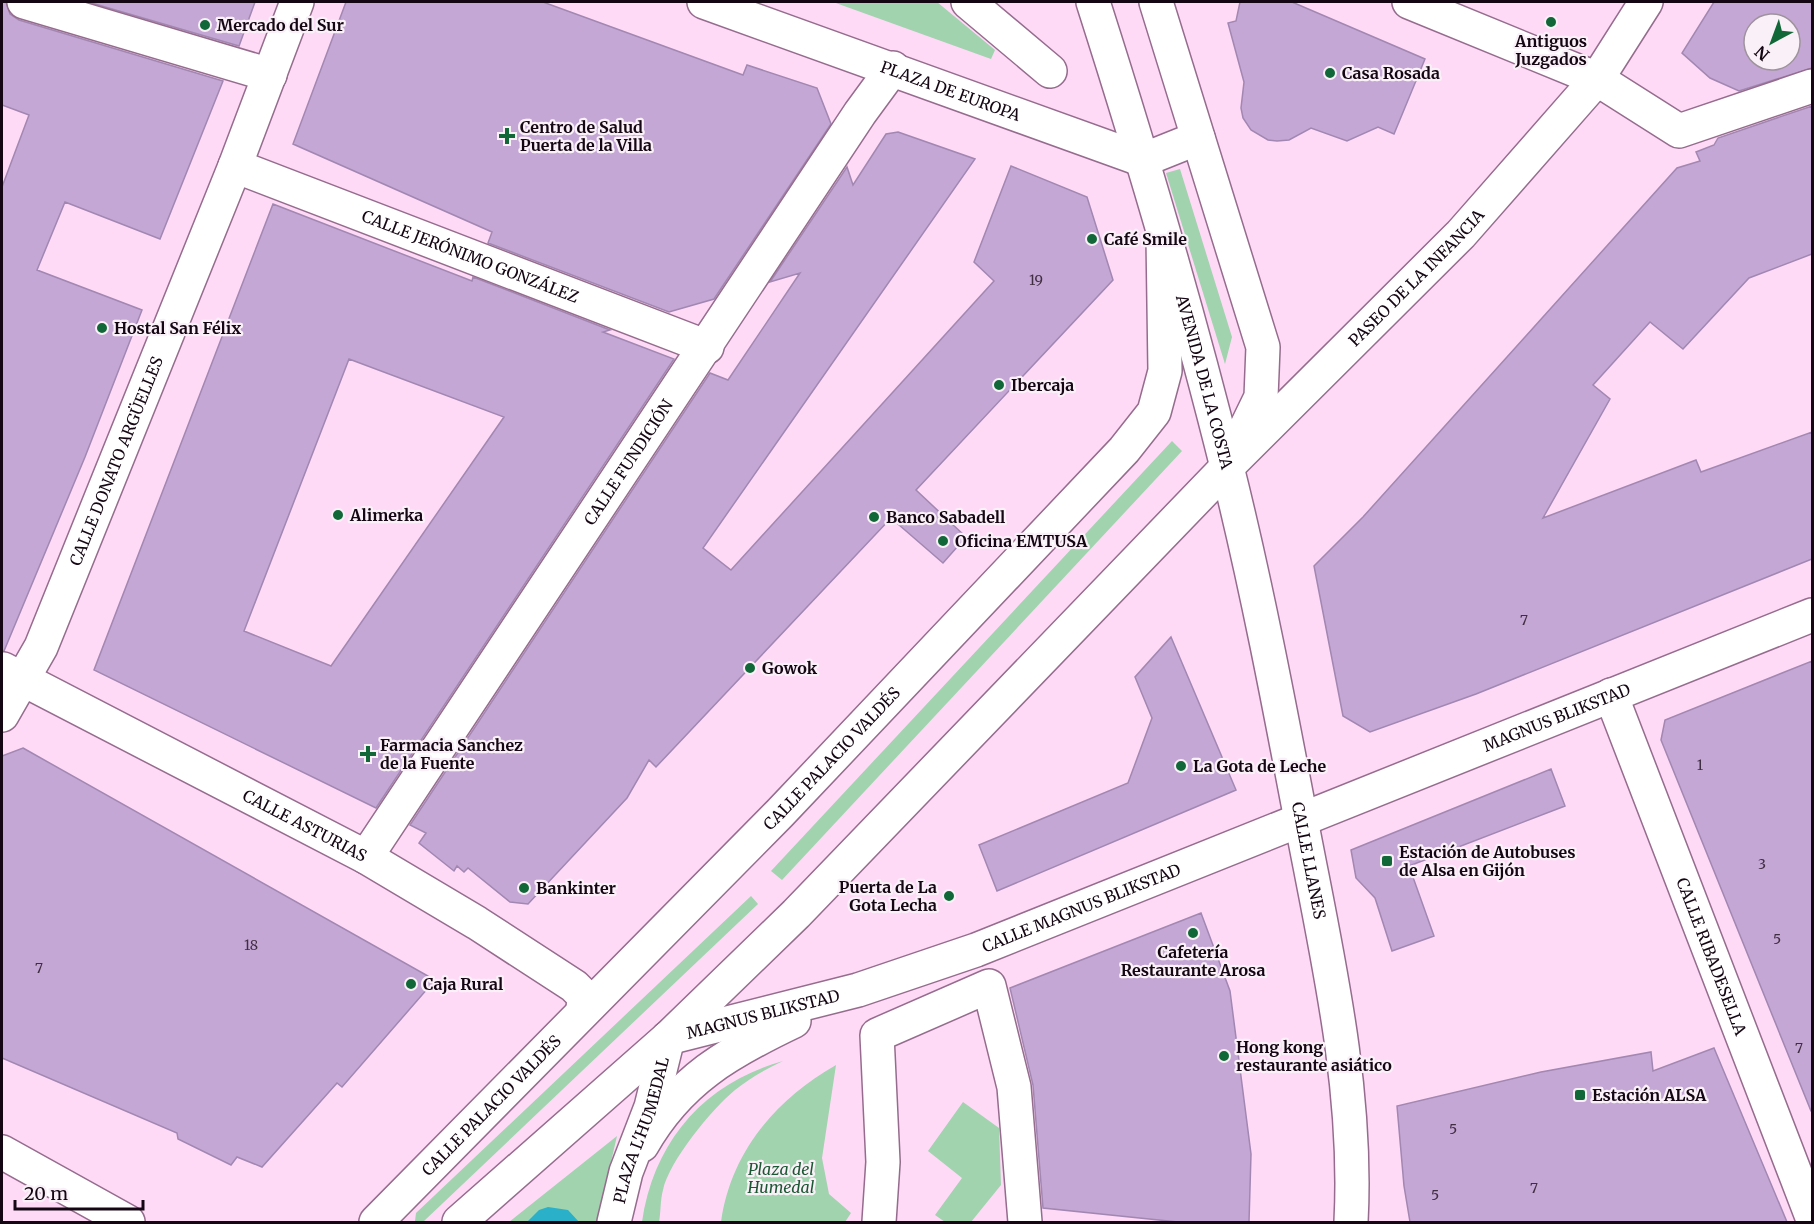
<svg xmlns="http://www.w3.org/2000/svg" width="1814" height="1224" font-family="Merriweather,serif">
	<style>
		.green { fill: #a0d3ae }
		.water { fill: #2ab0c8 }
		.building { fill: #c4a7d4; stroke: #a287b2; stroke-width: 1.5; fill-rule: evenodd }
		.lines { fill: none; stroke-linecap: round; stroke-linejoin: round }
		.minor-casing { stroke: #956c8d; stroke-width: 36 }
		.major-casing { stroke: #956c8d; stroke-width: 36 }
		.minor { stroke: #fff; stroke-width: 33 }
		.major { stroke: #fff; stroke-width: 33 }
		.poi-dot { fill: #126738; stroke: #faf1f8; stroke-width: 2 }
		.labels { text-anchor: middle; stroke-width: 4.5; stroke-linejoin: round; paint-order: stroke }
		.number-label { font-size: 14px; fill: #402e42 }
		.poi-label { font-size: 16px; font-weight: bold; fill: #140612; stroke: #faf1f8; text-anchor: start }
		.street-label { font-size: 16px; fill: #140612; stroke: #faf1f8 }
		.park-label { font-size: 16px; font-style: italic; fill: #1c5733; stroke: #faf1f8 }
	</style>
	<rect width="100%" height="100%" fill="#fedaf7"/>
	<path class="green" d="M833 2H937L995 50 991 59Z
		M1180 169 1232 337 1225 364 1166 173Z
		M1172 441 1182 451 782 880 771 871Z
		M751 896 758 904 424 1221H415L416 1213Z
		M783 1061C766 1069 750 1078 735 1090 712 1109 669 1161 663 1190 660 1201 661 1212 659 1222H642C654 1141 704 1083 783 1061Z
		M836 1065 822 1158 829 1194 851 1213 845 1222H721C731 1152 775 1100 836 1065Z
		M963 1102 999 1128 1001 1185 971 1222H945L935 1215 962 1178 928 1151Z
		M617 1136 597 1222H509Z"/>
	<path class="water" d="M548 1207 568 1210 579 1222H527L539 1210Z"/>
	<path class="building" d="M2 2H6L10 14 19 20 223 81 160 239 65 202 37 270 142 310 85 457 4 651 2 650V187L29 115 2 105Z
		M88 2H255L239 46Z
		M346 2H543L743 75 747 65 817 88 831 124 714 299 669 312 488 243 492 232 293 144Z
		M1240 2H1292L1425 59 1394 134 1378 127 1347 141 1311 128 1289 140 1277 141 1268 140 1251 130 1243 118 1241 108 1244 82 1228 23 1236 21Z
		M1714 2H1812V68L1739 91 1710 78 1682 53ZM1754 24H1790V60H1754Z
		M1812 106V254L1749 278 1683 349 1650 322 1593 385 1610 399 1543 518 1696 460 1701 472 1812 432V559L1476 694 1370 732 1343 716 1314 566 1363 517 1677 168 1700 161 1696 152 1714 145 1718 138Z
		M898 132 975 159 703 548 731 570 994 281 974 262 1011 166 1087 197 1113 280 916 490 966 537 943 563 891 518 656 767 649 760 627 798 528 904 510 902 468 868 464 872 457 866 454 871 419 843 426 833 410 825 710 373 728 380 800 273 770 282 847 167 853 185 886 134Z
		M273 204 472 281 473 277 610 330 603 332 674 359 376 808 94 670ZM349 359 504 417 331 666 244 631Z
		M1171 637 1236 790 997 891 979 845 1128 783 1152 718 1135 677Z
		M1812 661V1111H1811L1661 740 1665 720Z
		M23 748 435 980 342 1087 337 1083 262 1167 237 1157 231 1165 178 1139 177 1133 2 1058V756Z
		M1551 769 1565 806 1409 866 1434 936 1392 951 1375 898 1356 878 1351 850Z
		M1201 913 1230 991 1251 1154 1249 1222H1178L1043 1208 1033 1085 1010 988Z
		M1714 1048 1787 1222H1410L1404 1186 1397 1106 1541 1072 1651 1052 1653 1071Z"/>
	<g class="lines">
		<defs>
			<g id="minor">
				<path d="M24 2 270 75"/>
				<path id="s1" d="M704 2 1143 160 1198 138"/>
				<path d="M968 2 1050 71"/>
				<path d="M1409 2 1597 79 1679 131 1812 86"/>
				<path id="s2" d="M235 166 707 347"/>
				<path id="s3" d="M1231 463 1461 234 1597 79 1646 2"/>
				<path id="s4" d="M3 669 366 857 477 923 574 986 584 996 583 1010"/>
				<path id="s5" d="M1611 695 1812 1217"/>
				<path id="s6" d="M2 715 41 647 235 166 297 2"/>
				<path id="s7" d="M366 857 860 113 893 68"/>
				<path id="s8" d="M668 1038 858 990 976 950 1812 615"/>
				<path d="M642 1145C679 1080 729 1052 794 1021"/>
				<path d="M2 1152 128 1222"/>
				<path d="M879 1222 883 1162 877 1035 989 986 1014 1087 1025 1222"/>
			</g>
			<g id="major">
				<path id="s9" d="M1093 2C1142 155 1188 310 1227 467 1257 587 1280 709 1303 830 1328 960 1358 1090 1351 1222"/>
				<path id="s10" d="M376 1222 780 813 1124 450 1154 412 1165 371 1163 237"/>
				<path d="M459 1222 668 1038 796 914 1227 467 1261 397 1263 347 1156 2"/>
				<path id="s11" d="M614 1222 626 1172 651 1107 668 1038"/>
			</g>
		</defs>
		<use href="#minor" class="minor-casing"/>
		<use href="#major" class="major-casing"/>
		<use href="#minor" class="minor"/>
		<use href="#major" class="major"/>
	</g>
	<g class="poi-dot">
		<circle cx="1551" cy="22" r="6"/>
		<circle cx="205" cy="25" r="6"/>
		<circle cx="1330" cy="73" r="6"/>
		<path d="M504 127h6v6h6v6h-6v6h-6v-6h-6v-6h6z"/>
		<circle cx="1092" cy="239" r="6"/>
		<circle cx="102" cy="328" r="6"/>
		<circle cx="999" cy="385" r="6"/>
		<circle cx="338" cy="515" r="6"/>
		<circle cx="874" cy="517" r="6"/>
		<circle cx="943" cy="541" r="6"/>
		<circle cx="750" cy="668" r="6"/>
		<path d="M365 745h6v6h6v6h-6v6h-6v-6h-6v-6h6z"/>
		<circle cx="1181" cy="766" r="6"/>
		<rect x="1381" y="855" width="12" height="12" rx="3"/>
		<circle cx="524" cy="888" r="6"/>
		<circle cx="949" cy="896" r="6"/>
		<circle cx="1193" cy="933" r="6"/>
		<circle cx="411" cy="984" r="6"/>
		<circle cx="1224" cy="1056" r="6"/>
		<rect x="1574" y="1089" width="12" height="12" rx="3"/>
	</g>
	<g class="labels">
		<g class="number-label">
			<text x="1036" y="285">19</text>
			<text x="1524" y="625">7</text>
			<text x="1700" y="770">1</text>
			<text x="1762" y="869">3</text>
			<text x="1777" y="944">5</text>
			<text x="251" y="950">18</text>
			<text x="39" y="973">7</text>
			<text x="1799" y="1053">7</text>
			<text x="1453" y="1134">5</text>
			<text x="1534" y="1193">7</text>
			<text x="1435" y="1200">5</text>
		</g>
		<g class="poi-label">
			<text x="217" y="31">Mercado del Sur</text>
			<text x="1551" y="47" text-anchor="middle">Antiguos<tspan x="1551" dy="18">Juzgados</tspan></text>
			<text x="1342" y="79">Casa Rosada</text>
			<text x="520" y="133">Centro de Salud<tspan x="520" dy="18">Puerta de la Villa</tspan></text>
			<text x="1104" y="245">Café Smile</text>
			<text x="114" y="334">Hostal San Félix</text>
			<text x="1011" y="391">Ibercaja</text>
			<text x="350" y="521">Alimerka</text>
			<text x="886" y="523">Banco Sabadell</text>
			<text x="955" y="547">Oficina EMTUSA</text>
			<text x="762" y="674">Gowok</text>
			<text x="380" y="751">Farmacia Sanchez<tspan x="380" dy="18">de la Fuente</tspan></text>
			<text x="1193" y="772">La Gota de Leche</text>
			<text x="1399" y="858">Estación de Autobuses<tspan x="1399" dy="18">de Alsa en Gijón</tspan></text>
			<text x="937" y="893" text-anchor="end">Puerta de La<tspan x="937" dy="18">Gota Lecha</tspan></text>
			<text x="536" y="894">Bankinter</text>
			<text x="1193" y="958" text-anchor="middle">Cafetería<tspan x="1193" dy="18">Restaurante Arosa</tspan></text>
			<text x="423" y="990">Caja Rural</text>
			<text x="1236" y="1053">Hong kong<tspan x="1236" dy="18">restaurante asiático</tspan></text>
			<text x="1592" y="1101">Estación ALSA</text>
		</g>
		<g class="street-label">
			<text dy="6" stroke="none"><textPath href="#s1" startOffset="262">PLAZA DE EUROPA</textPath></text>
			<text dy="6" stroke="none"><textPath href="#s2" startOffset="252">CALLE JERÓNIMO GONZÁLEZ</textPath></text>
			<text dy="6" stroke="none"><textPath href="#s3" startOffset="262">PASEO DE LA INFANCIA</textPath></text>
			<text dy="6" stroke="none"><textPath href="#s9" startOffset="396">AVENIDA DE LA COSTA</textPath></text>
			<text dy="6" stroke="none"><textPath href="#s6" startOffset="279">CALLE DONATO ARGÜELLES</textPath></text>
			<text dy="6" stroke="none"><textPath href="#s7" startOffset="474">CALLE FUNDICIÓN</textPath></text>
			<text dy="6" stroke="none"><textPath href="#s8" startOffset="946">MAGNUS BLIKSTAD</textPath></text>
			<text dy="6" stroke="none"><textPath href="#s10" startOffset="650">CALLE PALACIO VALDÉS</textPath></text>
			<text dy="6" stroke="none"><textPath href="#s4" startOffset="340">CALLE ASTURIAS</textPath></text>
			<text dy="6" stroke="none"><textPath href="#s9" startOffset="886">CALLE LLANES</textPath></text>
			<text dy="6" stroke="none"><textPath href="#s8" startOffset="434">CALLE MAGNUS BLIKSTAD</textPath></text>
			<text dy="6" stroke="none"><textPath href="#s5" startOffset="280">CALLE RIBADESELLA</textPath></text>
			<text dy="6" stroke="none"><textPath href="#s8" startOffset="98">MAGNUS BLIKSTAD</textPath></text>
			<text dy="6" stroke="none"><textPath href="#s10" startOffset="164">CALLE PALACIO VALDÉS</textPath></text>
			<text dy="6" stroke="none"><textPath href="#s11" startOffset="96">PLAZA L'HUMEDAL</textPath></text>
		</g>
		<g class="park-label">
			<text x="781" y="1175">Plaza del<tspan x="781" dy="18">Humedal</tspan></text>
		</g>
	</g>
	<rect width="1814" height="1224" fill="none" stroke="#140612" stroke-width="6"/>
	<g transform="translate(1772 42) rotate(221)"><circle r="28" fill="#faf1f8" stroke="#9e939c" stroke-width="1.5"/>
	<path d="M0-4.5L10 22L0 15L-10 22Z" fill="#126738"/>
	<text y="-9" font-size="16" font-weight="bold" text-anchor="middle" fill="#140612">N</text>
	</g>
	<path d="M15 1200v9h128v-9" fill="none" stroke="#140612" stroke-width="3"/>
	<text x="24" y="1200" font-size="18" fill="#140612" stroke="#faf1f8" stroke-width="4.5" paint-order="stroke">20 m</text>
</svg>
